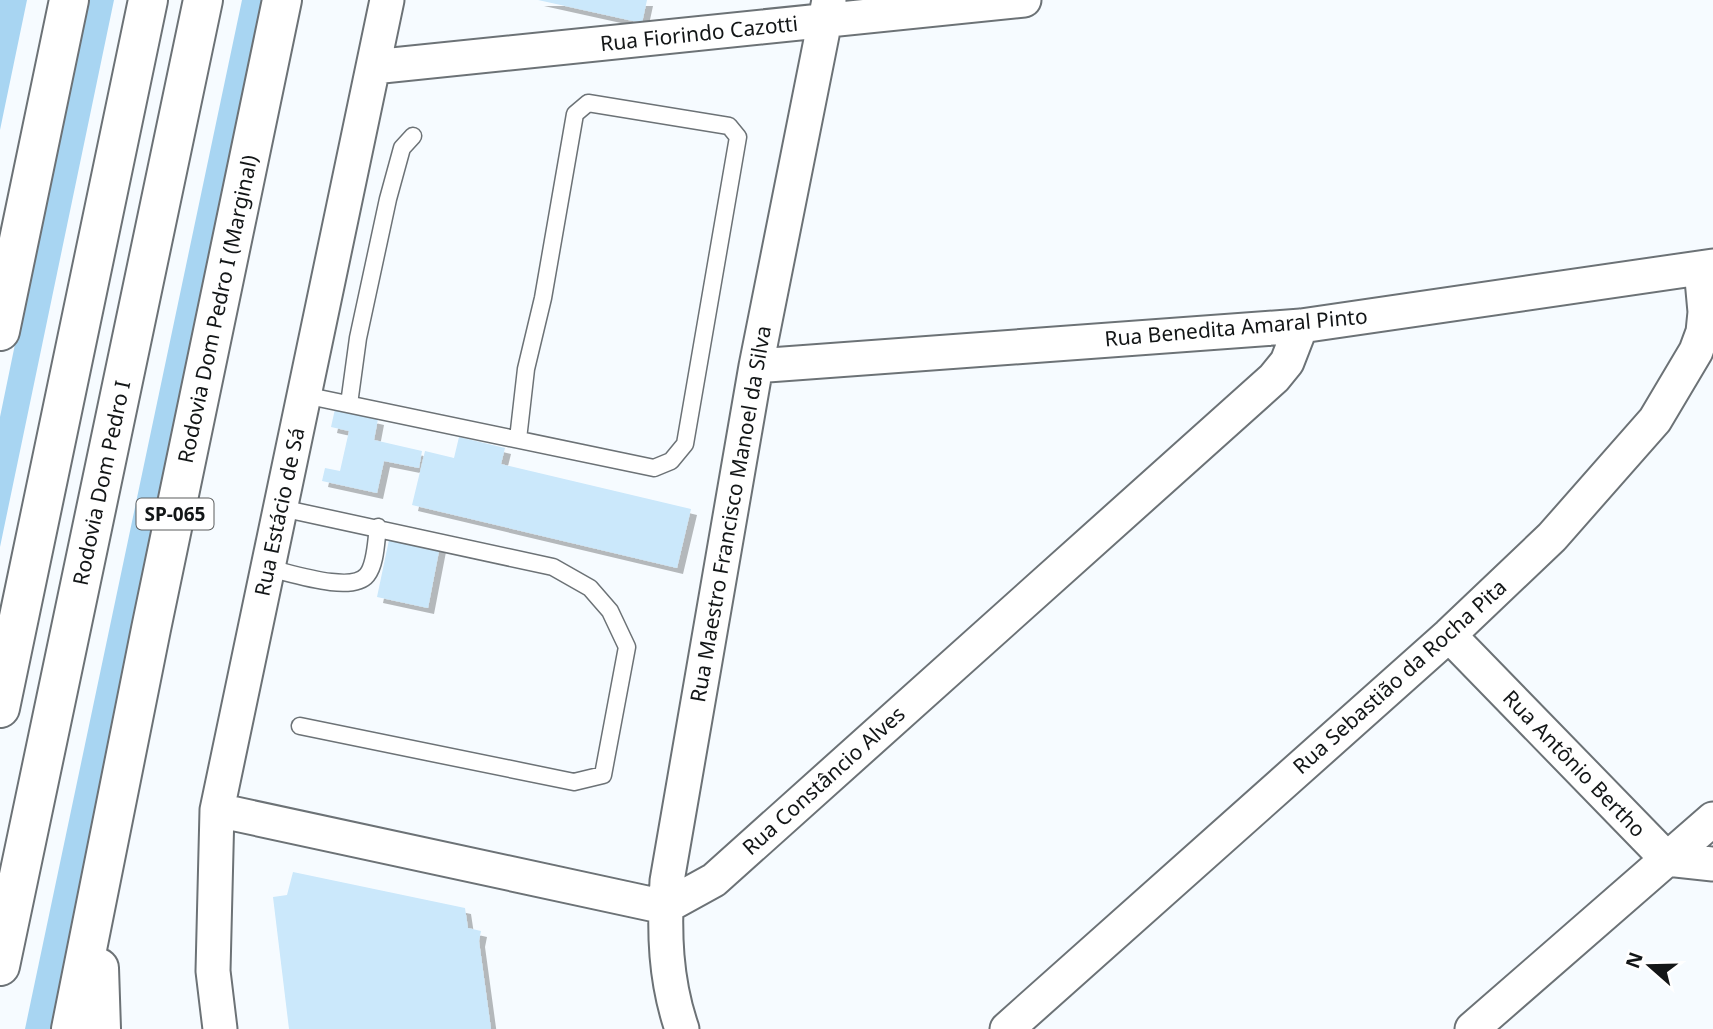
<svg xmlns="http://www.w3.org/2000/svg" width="1713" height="1029" font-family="'Noto Sans',sans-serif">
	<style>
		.green { fill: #a8d5f2 }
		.building { fill: #cbe8fb; filter: url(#shadow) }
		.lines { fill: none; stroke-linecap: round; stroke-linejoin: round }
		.lane-casing { stroke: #6c7276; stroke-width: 19 }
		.street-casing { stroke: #6c7276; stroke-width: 37 }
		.highway-casing { stroke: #6c7276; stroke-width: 42 }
		.lane { stroke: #fff; stroke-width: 16 }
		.street { stroke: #fff; stroke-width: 33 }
		.highway { stroke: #fff; stroke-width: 38 }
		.labels { text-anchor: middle; stroke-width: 5; stroke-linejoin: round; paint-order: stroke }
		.shield { fill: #fff; stroke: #5a5c5d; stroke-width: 2 }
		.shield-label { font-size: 19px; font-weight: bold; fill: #131617 }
		.street-label { font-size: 21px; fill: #131617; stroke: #fff }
	</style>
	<defs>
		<filter id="shadow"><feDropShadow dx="6" dy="6" stdDeviation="0" flood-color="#0004"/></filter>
	</defs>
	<rect width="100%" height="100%" fill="#f6fbff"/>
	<path class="green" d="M0 0H27L0 130Z
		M86 0H114L0 547V417Z
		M242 0H265L57 1029H25Z"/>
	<path class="building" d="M538 0H647L642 23Z
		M335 409 378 419 374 440 422 451 419 468 384 461 377 493 322 481 325 468 340 471 349 431 331 427Z
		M459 437 505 448 501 464 691 509 677 568 412 505 425 451 454 458Z
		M390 535 440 546 428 608 377 597Z
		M293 872 465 908 468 928 481 931 479 941 491 1029H289L273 897 287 895Z"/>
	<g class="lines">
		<defs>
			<path id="lane" d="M304 395 654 468 671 461 685 444 738 137 729 126 588 103 575 114 543 298 526 369 518 439
				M349 404 358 338 388 199 402 148 413 136
				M281 508 553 567 590 588 610 611 627 647 603 775 574 782 300 726
				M268 568C291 573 352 594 367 575 376 564 376 540 378 527"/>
			<path id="street" d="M373 67 1024 0
				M756 366 1301 326 1713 266
				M1449 635 1667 859 1713 864
				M217 810 665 907 714 880 1274 378 1287 362 1301 326
				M220 1029 213 971 217 810 387 0
				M682 1029C665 980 664 932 667 881L756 366 829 0
				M1007 1029 1449 635 1552 537 1655 420 1696 351 1703 332 1705 312 1701 268
				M1472 1029 1713 819"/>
			<path id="highway" d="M0 331 69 0
				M0 708 148 0
				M0 966 203 0
				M99 968 101 1029
				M71 1029 151 629 282 0"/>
		</defs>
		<use href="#lane" class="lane-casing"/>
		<use href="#street" class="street-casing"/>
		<use href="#highway" class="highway-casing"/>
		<use href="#lane" class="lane"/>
		<use href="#street" class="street"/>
		<use href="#highway" class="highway"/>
	</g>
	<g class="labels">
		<rect class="shield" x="136.5" y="498.5" width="77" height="31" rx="5"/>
		<g class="shield-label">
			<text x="175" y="521">SP-065</text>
		</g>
		<g class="street-label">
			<text transform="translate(699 34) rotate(-6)" y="7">Rua Fiorindo Cazotti</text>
			<text transform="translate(218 309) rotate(-78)" y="7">Rodovia Dom Pedro I (Marginal)</text>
			<text transform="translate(1236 328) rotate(-5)" y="7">Rua Benedita Amaral Pinto</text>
			<text transform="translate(102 483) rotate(-78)" y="7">Rodovia Dom Pedro I</text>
			<text transform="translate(280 512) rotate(-78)" y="7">Rua Estácio de Sá</text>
			<text transform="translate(731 514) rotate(-80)" y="7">Rua Maestro Francisco Manoel da Silva</text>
			<text transform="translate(1400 677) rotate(-42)" y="7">Rua Sebastião da Rocha Pita</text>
			<text transform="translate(1574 764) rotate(46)" y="7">Rua Antônio Bertho</text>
			<text transform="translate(824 781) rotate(-42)" y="7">Rua Constâncio Alves</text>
		</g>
	</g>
	<g transform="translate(1650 966) rotate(290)" stroke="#ffffff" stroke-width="5" paint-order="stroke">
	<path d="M0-5L12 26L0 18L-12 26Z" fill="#131617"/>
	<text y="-10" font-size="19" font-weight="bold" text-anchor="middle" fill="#131617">N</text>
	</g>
</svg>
